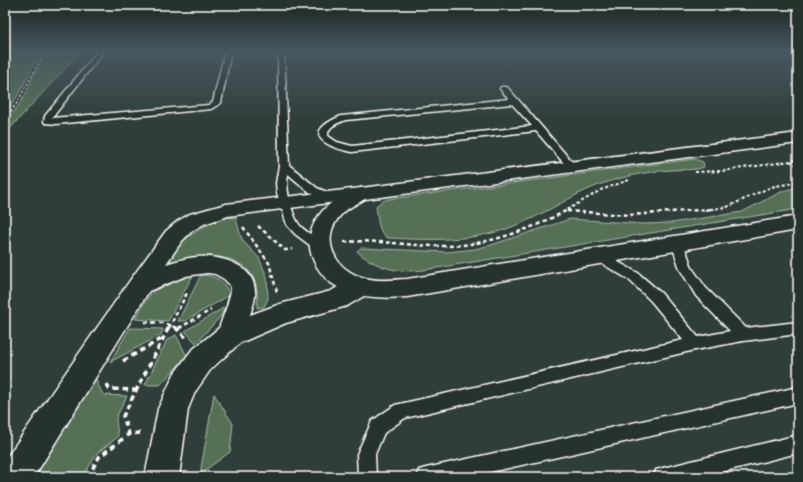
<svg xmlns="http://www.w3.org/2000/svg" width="803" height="482" font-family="Kalam,sans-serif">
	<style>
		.green { fill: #567056; stroke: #aab8aa }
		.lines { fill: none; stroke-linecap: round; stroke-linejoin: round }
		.service-casing { stroke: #fff; stroke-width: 3 }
		.minor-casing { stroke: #fff; stroke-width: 3 }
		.tertiary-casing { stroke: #fff; stroke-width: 3 }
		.path-far3 { stroke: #fff; stroke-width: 1.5; stroke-dasharray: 2.5 2; stroke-linecap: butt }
		.path-far2 { stroke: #fff; stroke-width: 2; stroke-dasharray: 3 2.5; stroke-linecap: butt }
		.path-far1 { stroke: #fff; stroke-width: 2.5; stroke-dasharray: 4 3; stroke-linecap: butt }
		.path { stroke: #fff; stroke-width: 3.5; stroke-dasharray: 5.5 4; stroke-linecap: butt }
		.service { fill: #26332d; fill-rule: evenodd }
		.minor { fill: #26332d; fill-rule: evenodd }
		.tertiary { fill: #26332d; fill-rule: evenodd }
	</style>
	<rect width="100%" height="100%" fill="#303e3b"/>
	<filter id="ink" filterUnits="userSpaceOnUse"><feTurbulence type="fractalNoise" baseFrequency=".025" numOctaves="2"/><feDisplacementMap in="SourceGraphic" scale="8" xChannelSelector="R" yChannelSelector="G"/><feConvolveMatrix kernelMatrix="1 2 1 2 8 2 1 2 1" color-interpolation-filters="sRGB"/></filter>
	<g filter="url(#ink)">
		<path class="green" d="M5 51H42C28 72 21 95 5 114Z
			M47 51H81L5 134V122C14 112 22 102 27 91 33 76 38 64 47 51Z
			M694 159 703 162 704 167C694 171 681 169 671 170 652 171 632 175 614 180 576 190 545 216 509 228 469 242 428 240 388 238 377 232 378 218 376 206L382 201 389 199Z
			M798 187V209L424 270C404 272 387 271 369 260 365 257 360 255 357 251L361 248 447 252 475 249 491 245 570 219 644 224 671 223 742 212 783 191Z
			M228 217 236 218 240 234 243 241 259 258 267 277 268 299 264 307 257 308C257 301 258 294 256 286 251 261 222 254 199 257 189 259 179 264 169 263 177 239 205 224 228 217Z
			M193 275 168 321 135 319C140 311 144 302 150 295 159 283 179 276 193 275Z
			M201 275C217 276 224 281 230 295L185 321H178Z
			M225 307 221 316 196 343 185 331Z
			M130 328 163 329 161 335 110 362Z
			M176 335 187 356 160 385H145L167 340Z
			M95 378 103 395 127 396 116 418 118 437 97 453 83 477H35Z
			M214 394 233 424 230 452 200 474Z"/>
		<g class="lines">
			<defs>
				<path id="service" d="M98 51H104L52 118 209 105 213 102 225 51H231L221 103 211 109 56 124 45 123 44 121 45 116Z
					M278 51H284L289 165 317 188 334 195 335 197 330 200 309 192 288 174C285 188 291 211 298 223 303 231 316 237 323 243L325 246 323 249 319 250 315 249 295 234 287 225 277 193 276 183 279 166Z
					M501 87H507L574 164 576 166 574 168H568L536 131 352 152C323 146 301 133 341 116L509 99 500 89ZM512 104 532 126 352 146 337 142 328 136C327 126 338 123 346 120Z
					M677 238 681 239 683 242 692 268 706 288 746 328 798 322V334L743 341 695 350 405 418 384 433 375 454 376 477H358L357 454 372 421 395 405 683 340 651 301 628 279 594 259 592 256 594 253 598 252 602 253 638 273 661 293 698 337 730 331 696 296 680 269 671 242 673 239Z
					M798 387V403L468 477H417L419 470 426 468Z
					M798 435V453L701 477H654L656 470 663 468Z"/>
				<path id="minor" d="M361 188 368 190 371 194 368 198 228 216 204 224 192 231 182 241 166 264C176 261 186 258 197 257 219 255 254 264 255 291 256 299 252 308 250 315L280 304 331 291 351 279 360 277 369 279 372 286 369 293 347 306 286 323 240 343 211 369 195 392 188 409 179 477H145L158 409 174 374 191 351 219 328 227 306 231 291 230 285 224 279 215 274 207 273 186 276 149 291 34 477H5V460L131 279 166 231 178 221 190 214 226 204Z"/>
				<path id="tertiary" d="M798 133V143L365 199C357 204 346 208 340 216 321 238 333 266 358 276 373 282 391 280 407 279L798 216V230L407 297C381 299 353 298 331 283 325 279 321 273 317 267 295 231 326 197 361 188Z"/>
			</defs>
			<use href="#service" class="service-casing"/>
			<use href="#minor" class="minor-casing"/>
			<use href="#tertiary" class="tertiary-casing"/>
			<path class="path-far3" d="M5 119 17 103 45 51"/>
			<path class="path-far2" d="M790 161 798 166
				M695 172 722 171 798 160
				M567 210 601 190 629 180
				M705 210 727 207 771 187 798 182"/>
			<path class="path-far1" d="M567 211 629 215 712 209
				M258 226 285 250 293 249
				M243 227 269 263 277 292
				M344 242C379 239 413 247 447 246 489 245 533 229 569 209
				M145 322 163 323 177 328
				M169 328 188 291
				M179 328 211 310"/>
			<path class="path" d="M175 327 186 338
				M179 328 181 327
				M123 361 163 338
				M107 384 109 389 135 390
				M140 433 129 434 123 416 169 327
				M88 477 99 457 129 434"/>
			<use href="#service" class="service"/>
			<use href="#minor" class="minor"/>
			<use href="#tertiary" class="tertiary"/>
		</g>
	</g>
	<linearGradient id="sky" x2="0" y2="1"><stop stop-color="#1a2220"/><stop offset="0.43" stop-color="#485860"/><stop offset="1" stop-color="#485860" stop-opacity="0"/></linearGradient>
	<rect width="803" height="119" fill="url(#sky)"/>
	<rect width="803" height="482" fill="none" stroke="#26332d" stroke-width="20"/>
	<rect x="10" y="10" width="783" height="462" fill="none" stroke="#fff" stroke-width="1.5" filter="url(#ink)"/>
</svg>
